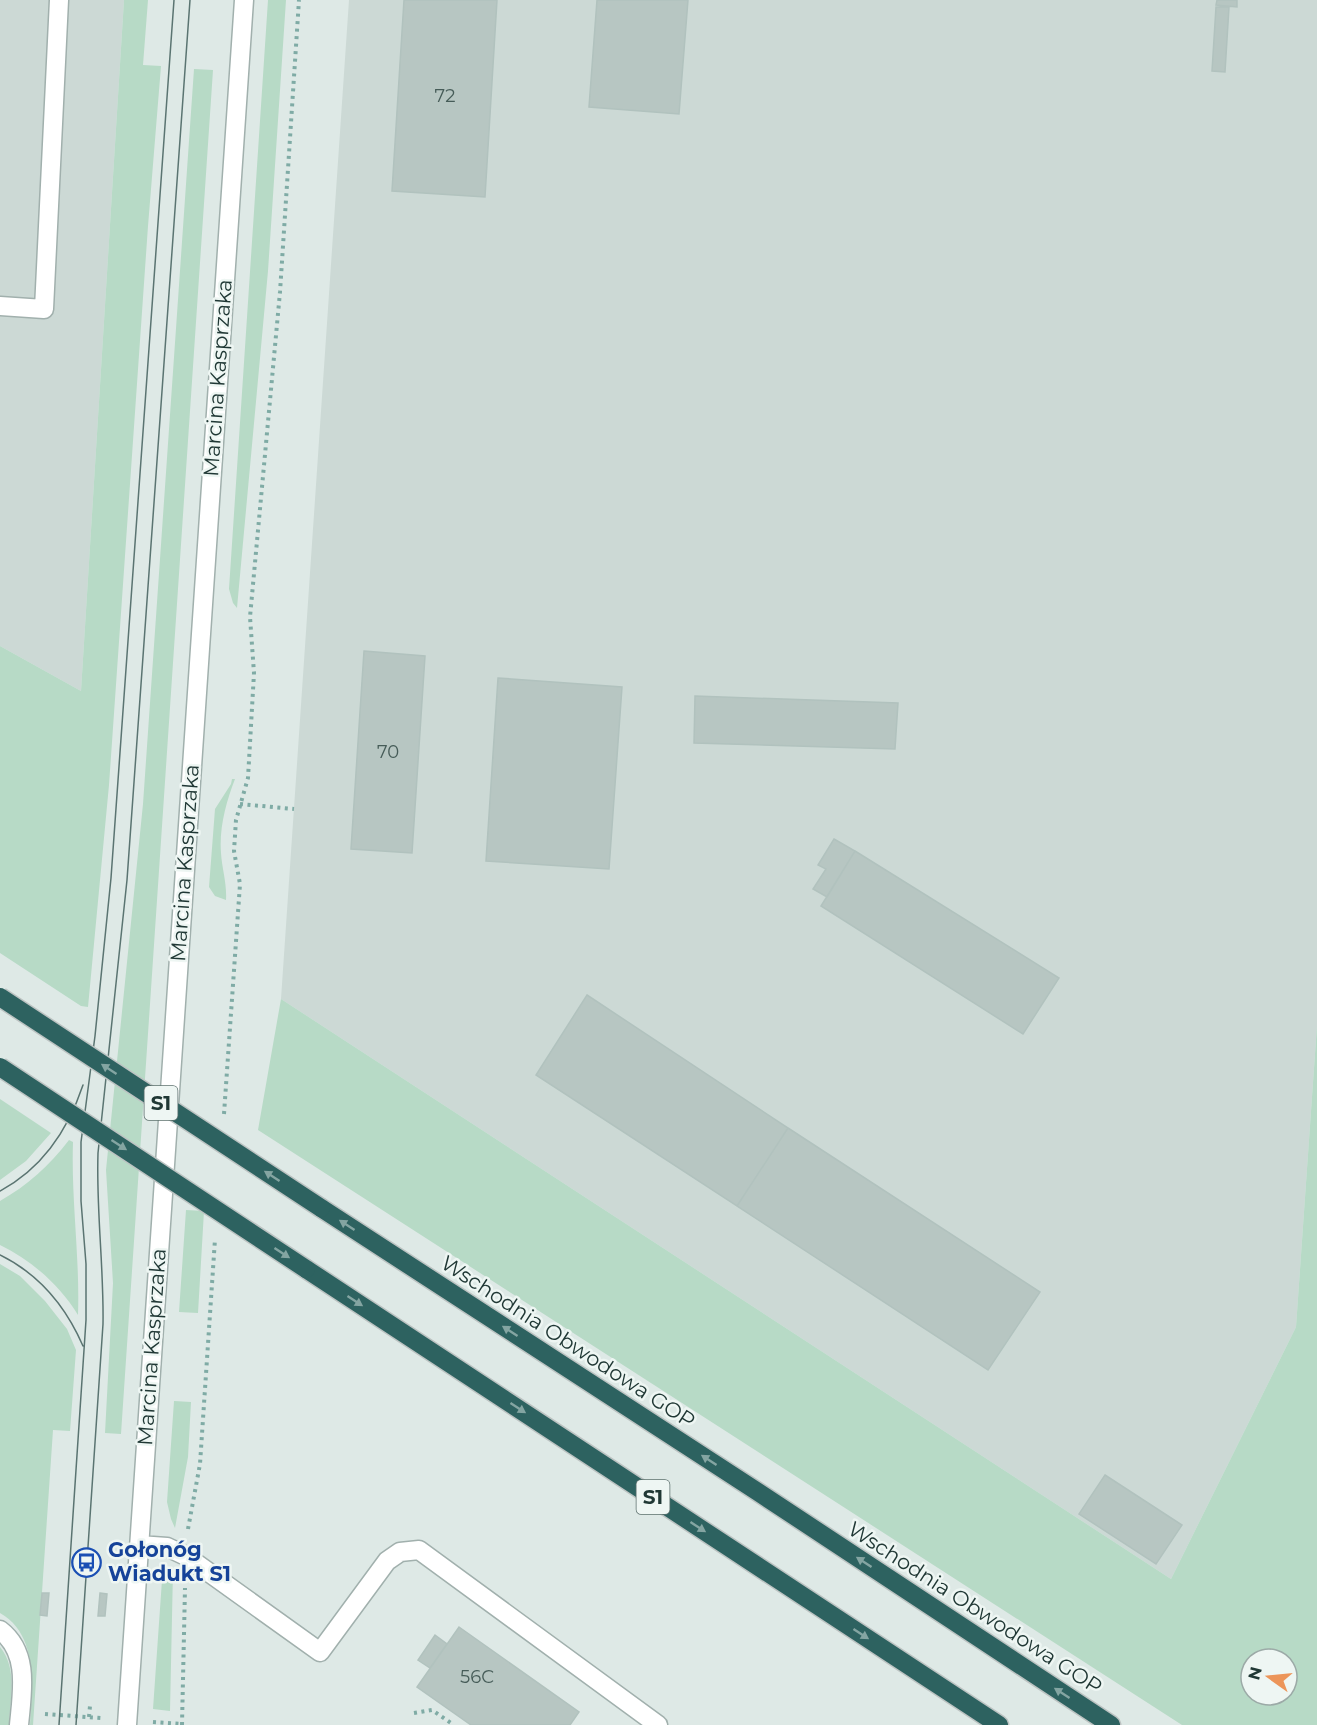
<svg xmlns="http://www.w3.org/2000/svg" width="1317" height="1725" font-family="Montserrat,sans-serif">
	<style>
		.built { fill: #ccd9d5 }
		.green { fill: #b7dac6; fill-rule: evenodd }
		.building { fill: #b7c6c2; stroke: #b1c2be; stroke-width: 1.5 }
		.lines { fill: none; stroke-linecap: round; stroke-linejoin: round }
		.minor-casing { stroke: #a1b0ad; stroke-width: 21 }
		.highway-casing { stroke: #bcc3c2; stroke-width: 21 }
		.path { stroke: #7faba5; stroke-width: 4; stroke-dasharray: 3 4.5; stroke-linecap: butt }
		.minor { stroke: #fff; stroke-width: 18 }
		.highway { stroke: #2d6260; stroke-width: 18 }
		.tram { stroke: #5a7471; stroke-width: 1.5 }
		.highway-bridge-casing { stroke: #bcc3c2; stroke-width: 21; stroke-linecap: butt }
		.highway-bridge { stroke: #2d6260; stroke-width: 18 }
		.oneway { fill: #84a5a2 }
		.labels { text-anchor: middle; stroke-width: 5; stroke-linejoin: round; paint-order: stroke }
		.number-label { font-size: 18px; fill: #465c58 }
		.shield { fill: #eef6f3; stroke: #5e716e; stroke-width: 1.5 }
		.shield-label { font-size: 20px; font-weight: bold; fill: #203835 }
		.street-label { font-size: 21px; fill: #203835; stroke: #eef6f3 }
		.transit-label { font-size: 21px; font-weight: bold; fill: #164399; stroke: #eef6f3; text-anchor: start }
	</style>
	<rect width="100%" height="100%" fill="#dee9e6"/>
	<path class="built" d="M0 0H124L81 691 0 646Z
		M349 0H1317V1025L1296 1327 1171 1579 281 999Z"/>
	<path class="green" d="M124 0H148L143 65 161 66 148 226 109 785 88 1007 81 1006 0 953V646L81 691Z
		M268 0H286L268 271 237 608 233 603 229 589Z
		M194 69 213 70 121 1434 105 1433 113 1283 106 1170 143 804Z
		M232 779H235C226 802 219 828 221 853 222 869 227 883 226 900L215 896 209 887 215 809 231 784Z
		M281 999 1171 1579 1296 1327 1317 1025V1725H1182L258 1130ZM1251 1659H1287V1695H1251Z
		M0 1099 51 1133 26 1161 0 1180Z
		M69 1140 73 1142C71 1200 80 1257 78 1315 59 1284 32 1261 0 1245V1201C28 1185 49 1166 69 1140Z
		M186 1210 204 1211 198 1313 179 1312Z
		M0 1264 20 1276 45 1301 67 1329 76 1350 70 1431 53 1430 33 1725H30C32 1688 39 1635 0 1613Z
		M174 1401 191 1402 188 1457 175 1528 171 1519 167 1502Z
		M173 1570 170 1711 153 1709 162 1580V1577Z
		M0 1647C18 1669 10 1698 9 1725H0Z"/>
	<path class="building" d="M404 0H497L485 197 392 191Z
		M597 0H688L679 114 589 107Z
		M1217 0H1237V7L1216 5Z
		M1216 7H1229L1225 72 1212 71Z
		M364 651 425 656 412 853 351 849Z
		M498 678 622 687 609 869 486 861Z
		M695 696 898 703 895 749 694 743Z
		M834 839 855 851 827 897 813 889 826 869 818 865Z
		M855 851 1059 978 1023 1034 821 906Z
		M587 995 788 1128 737 1206 536 1075Z
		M788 1128 1040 1292 988 1370 737 1206Z
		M1105 1475 1182 1525 1156 1564 1079 1514Z
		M42 1593H49L47 1616 40 1615Z
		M100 1593 107 1594 105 1616H98Z
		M459 1627 579 1712 570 1725H471L417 1687Z
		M435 1635 447 1644 430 1668 418 1660Z"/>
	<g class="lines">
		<defs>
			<path id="minor" d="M0 306 44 309 59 0
				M139 1545 167 1547 186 1556 320 1652 387 1561 400 1552 419 1550 658 1725
				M0 1630C30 1653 22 1692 19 1725
				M127 1725 244 0"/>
			<path id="highway" d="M321 1208 758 1492 1111 1725
				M306 1269 999 1725"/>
		</defs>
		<use href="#minor" class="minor-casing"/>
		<use href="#highway" class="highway-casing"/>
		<path class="path" d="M240 804 294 809
			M224 1114 240 884 234 851 236 820 248 778 254 673 250 617 280 292 299 0
			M188 1529 200 1464 215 1239
			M414 1713 432 1710 454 1725
			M45 1714 101 1718
			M89 1717 90 1706
			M153 1722 182 1724
			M182 1725 185 1588"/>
		<use href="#minor" class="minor"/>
		<use href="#highway" class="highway"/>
		<path class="tram" d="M0 1191C43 1168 68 1130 83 1085
			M0 1255C39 1274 66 1307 83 1346
			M59 1725 86 1320V1264L81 1201V1142L95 1036 111 878 174 0
			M76 1725 103 1324C104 1267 96 1210 98 1153L127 880 190 0"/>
		<defs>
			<path id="highway-bridge" d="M0 997 321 1208
				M0 1067 306 1269"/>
		</defs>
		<use href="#highway-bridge" class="highway-bridge-casing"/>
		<use href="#highway-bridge" class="highway-bridge"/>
	</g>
	<defs><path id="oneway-solid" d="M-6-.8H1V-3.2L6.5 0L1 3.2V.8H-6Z" transform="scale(1.5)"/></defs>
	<g class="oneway">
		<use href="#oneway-solid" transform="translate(109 1069) rotate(-147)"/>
		<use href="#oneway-solid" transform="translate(119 1145) rotate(33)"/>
		<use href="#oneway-solid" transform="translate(272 1176) rotate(-147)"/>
		<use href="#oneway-solid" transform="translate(347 1225) rotate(-147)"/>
		<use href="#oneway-solid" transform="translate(282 1253) rotate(33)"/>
		<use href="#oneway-solid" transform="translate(355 1301) rotate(33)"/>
		<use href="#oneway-solid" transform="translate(510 1331) rotate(-147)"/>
		<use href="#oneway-solid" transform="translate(518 1408) rotate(33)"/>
		<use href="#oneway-solid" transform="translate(709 1460) rotate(-147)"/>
		<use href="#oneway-solid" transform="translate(698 1527) rotate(33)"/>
		<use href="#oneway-solid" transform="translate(864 1562) rotate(-147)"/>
		<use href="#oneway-solid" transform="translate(861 1634) rotate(33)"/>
		<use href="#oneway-solid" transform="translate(1062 1693) rotate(-147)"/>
	</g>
	<defs>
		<symbol id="bus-ring" viewBox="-11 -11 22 22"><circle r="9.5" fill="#eef6f3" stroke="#1a4fb4" stroke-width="1.5"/><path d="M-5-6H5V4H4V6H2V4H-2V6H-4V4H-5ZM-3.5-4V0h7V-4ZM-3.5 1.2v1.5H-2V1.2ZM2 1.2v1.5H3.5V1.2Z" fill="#1a4fb4"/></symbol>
	</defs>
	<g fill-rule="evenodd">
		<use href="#bus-ring" x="70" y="1546" width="33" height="33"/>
	</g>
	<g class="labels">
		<g class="number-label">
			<text x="445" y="102">72</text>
			<text x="388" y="758">70</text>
			<text x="477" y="1683">56C</text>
		</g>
		<g class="shield">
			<rect x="144.5" y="1086" width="33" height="34" rx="4.5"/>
			<rect x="636.5" y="1480" width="33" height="34" rx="4.5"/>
		</g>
		<g class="shield-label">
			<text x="161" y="1110">S1</text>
			<text x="653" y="1504">S1</text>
		</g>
		<g class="street-label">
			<text transform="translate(218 378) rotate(-86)" y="7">Marcina Kasprzaka</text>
			<text transform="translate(185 863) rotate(-86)" y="7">Marcina Kasprzaka</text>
			<text transform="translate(568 1342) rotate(33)" y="7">Wschodnia Obwodowa GOP</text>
			<text transform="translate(152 1347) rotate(-86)" y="7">Marcina Kasprzaka</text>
			<text transform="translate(975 1608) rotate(33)" y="7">Wschodnia Obwodowa GOP</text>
		</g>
		<g class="transit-label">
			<text x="108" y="1557">Gołonóg<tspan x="108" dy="24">Wiadukt S1</tspan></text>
		</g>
	</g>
	<g transform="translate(1269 1677) rotate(285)"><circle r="28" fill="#eef6f3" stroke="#9caaa7" stroke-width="1.5"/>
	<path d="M0-4.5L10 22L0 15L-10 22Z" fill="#ec9559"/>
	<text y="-9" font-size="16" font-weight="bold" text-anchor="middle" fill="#203835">N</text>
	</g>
</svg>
